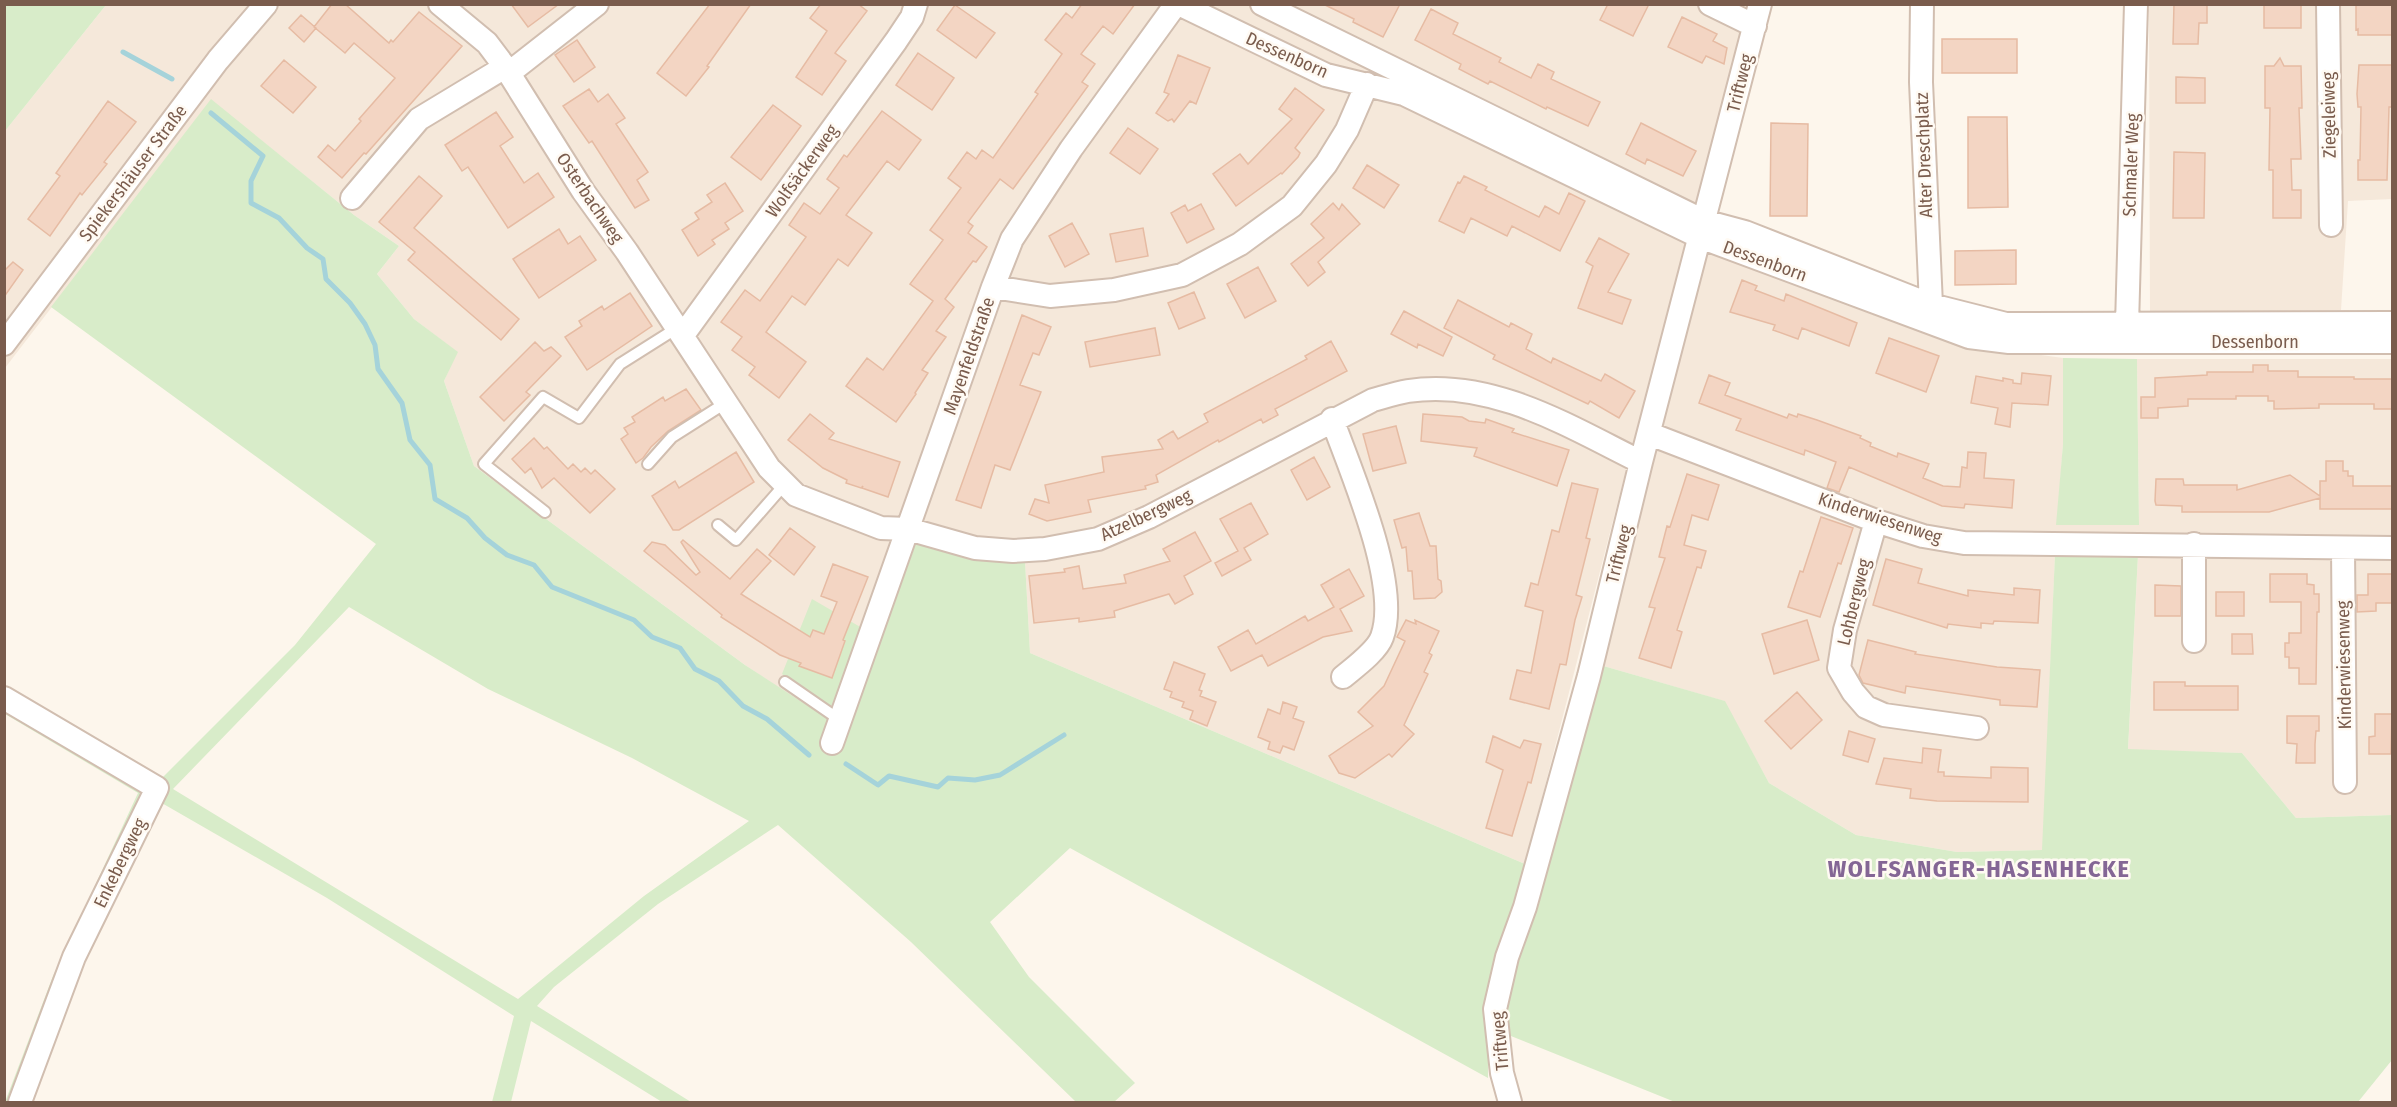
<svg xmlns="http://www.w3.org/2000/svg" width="2397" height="1107" viewBox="0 0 2397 1107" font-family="'Fira Sans Condensed',sans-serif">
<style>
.residential{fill:#f5e8da}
.green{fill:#d8ecc9;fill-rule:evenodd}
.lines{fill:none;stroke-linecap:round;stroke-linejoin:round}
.stream{stroke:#a5d3da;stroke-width:5}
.building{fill:#f3d5c3;stroke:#e6bba3;stroke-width:1.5}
.service-casing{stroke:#d1beb0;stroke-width:14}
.minor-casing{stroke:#d1beb0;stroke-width:26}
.service{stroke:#fff;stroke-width:10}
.minor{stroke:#fff;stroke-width:22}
.labels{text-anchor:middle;stroke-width:5;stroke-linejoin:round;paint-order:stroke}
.street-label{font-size:18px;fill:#7a5c4d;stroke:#fffaf3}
.district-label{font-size:24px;font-weight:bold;letter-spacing:1.5px;fill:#846695;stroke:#fffaf3}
</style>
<rect width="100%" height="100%" fill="#fdf6ec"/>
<path class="residential" d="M106 5H1749L1698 203 1627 466 1525 864 1030 653 1025 561 917 540 847 733 745 665 474 466 444 381 457 352 414 319 377 274 399 246 354 215 211 100 5 368V131Z
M2149 5H2392V199L2348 201 2341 310 2150 313Z
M1703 249 1967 345 2063 358V444L2057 525H2139L2137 359H2392V815L2296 818 2242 753 2128 750 2138 556 2055 554 2043 850 1957 852 1856 835 1769 783 1724 701 1600 665Z"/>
<path class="green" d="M5 4 106 5 5 131 4 5Z
M211 99 354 215 399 246 377 274 414 319 458 352 444 381 474 466 745 665 848 732 917 540 1025 561 1030 653 1525 864 1546 871 1600 665 1725 701 1769 783 1856 835 1957 852 2042 850 2055 554 2138 555 2128 749 2242 753 2296 818 2392 815V1060L2358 1102H1675L1511 1036 1488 1042V1078L1070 848 990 922 1029 977 1135 1083 1114 1102H1076L911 942 778 825 658 904 554 987 537 1006 691 1102H662L531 1021 511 1102H492L514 1016 327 898 160 802 82 963 31 1102H5L53 976 138 793 5 714V689L159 781 295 645 376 544 51 307ZM349 607 488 689 632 758 749 821 644 896 518 999 173 789Z
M2063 358 2137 359 2139 525H2056L2063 444Z
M812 599 862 628 831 707 782 674Z"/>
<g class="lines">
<path class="stream" d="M123 52 172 79
M211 113 263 156 251 181V203L279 218 307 248 323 259 326 279 350 303 365 324 375 345 378 369 402 403 410 440 430 465 435 499 467 518 485 538 507 555 534 565 552 587 634 620 652 637 680 648 695 669 719 681 743 706 767 719 809 755
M846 764 878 785 889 776 938 787 948 778 975 780 1000 775 1064 735"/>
</g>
<path class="building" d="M332 4H345L389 43 391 40 393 42 419 12 462 46 366 154 364 153 342 178 318 157 328 145 335 151 361 121 359 119 395 78 354 43 345 53 314 27Z
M511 4H559L528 27Z
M710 4H751L707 66 709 67 686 96 657 73Z
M821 4H858L867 11 835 53 846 61 822 95 796 77 827 31 810 18Z
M1082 4H1135L1113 34 1103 26 1081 54 1095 64 1082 82 1088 86 1013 189 1000 179 968 222 973 226 968 233 987 247 976 262 973 261 945 299 954 307 936 331 946 337 922 370 928 373 915 393 916 394 896 422 846 386 867 358 883 370 933 301 910 284 943 240 930 230 961 188 948 178 967 152 976 159 982 150 993 158 1038 94 1035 92 1062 54 1045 40 1066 13 1072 18Z
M1323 4H1400L1383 37 1353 22 1354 19Z
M1608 4H1649L1633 36 1600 20Z
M2174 4H2207V23H2199L2198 44H2173Z
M2264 4H2301V28H2264Z
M2356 4H2392V35H2358V29L2356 30Z
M955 5 995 33 976 58 937 30Z
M1431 9 1458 23 1453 34 1501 58 1499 62 1531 78 1538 64 1554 72 1551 79 1600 102 1588 126 1547 107 1546 109 1490 81 1488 84 1459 69 1461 64 1415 40Z
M301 15 316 28 304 42 289 28Z
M1682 17 1717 34 1713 41 1727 48 1724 64 1706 56 1702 63 1668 47Z
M1942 39H2017V73H1942Z
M577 40 595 67 574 82 555 55Z
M918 53 954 78 932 110 896 85Z
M1178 55 1210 68 1196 104 1190 101 1174 122 1172 119 1168 121 1156 113 1169 94 1164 92Z
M2280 58 2284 66H2301L2302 108H2299L2301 159H2291L2292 190H2301V218H2273V170H2269L2270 108H2265V66H2274Z
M284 60 316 87 293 113 261 86Z
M2359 65H2392V107H2389L2387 180H2358V160H2360L2361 107H2358L2357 94Z
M2176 77 2205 78V103H2176Z
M1295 88 1324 110 1295 148 1300 153 1298 157 1282 174 1281 173 1236 206 1213 174 1240 154 1248 164 1292 119 1279 109Z
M589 89 598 102 608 94 625 118 616 124 648 172 637 180 649 200 635 208 592 141 589 143 563 106Z
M108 101 136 122 104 162 107 164 82 195 80 193 50 236 28 219 60 176 56 173Z
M773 105 801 126 761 180 731 157Z
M882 111 921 140 899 170 887 161 846 215 872 233 848 266 838 259 805 305 792 296 766 332 806 362 779 398 749 375 755 367 732 350 742 337 721 322 745 290 760 301 806 237 789 225 804 203 820 214 839 188 827 179 844 155 847 157Z
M496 112 513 137 500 146 524 183 538 173 554 197 508 228 468 167 462 171 445 145Z
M1968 117H2007L2008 207 1968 208Z
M1641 123 1696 151 1683 176 1647 159 1645 164 1626 154Z
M1771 123 1808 124 1807 216H1770Z
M1128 128 1158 149 1140 174 1110 153Z
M2174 152 2205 153 2204 218H2173Z
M1367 165 1399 185 1384 208 1353 188Z
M419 176 442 196 414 228 519 319 501 340 408 260 415 252 379 222Z
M1464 176 1487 187 1485 190 1539 217 1545 206 1559 214 1569 193 1585 201 1560 251 1512 226 1507 236 1471 218 1464 233 1439 221 1458 182 1460 183Z
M725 183 743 211 725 223 729 229 712 240 715 244 698 256 682 230 699 219 695 213 712 202 707 195Z
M1333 203 1339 210 1342 204 1360 224 1318 262 1325 272 1308 286 1291 264 1324 238 1311 224Z
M1201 204 1214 229 1187 243 1171 213 1185 205 1188 211Z
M1072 223 1089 254 1065 267 1049 236Z
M1143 228 1148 256 1116 262 1110 234Z
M559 229 568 244 580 236 596 260 539 298 513 259Z
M1599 238 1629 254 1608 292 1631 300 1622 324 1578 308 1593 266 1586 262Z
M2016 250V284L1955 285V251Z
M13 262 23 270 4 297V271Z
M1258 267 1276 301 1245 318 1227 284Z
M1742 280 1757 286 1755 290 1784 301 1786 294 1857 323 1849 346 1802 328 1798 339 1773 330 1775 325 1730 312Z
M1194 292 1205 318 1179 329 1168 303Z
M630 293 652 326 587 370 565 337 582 326 579 321 602 306 604 310Z
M1458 300 1509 327 1511 323 1532 334 1526 349 1551 363 1553 358 1601 381 1605 374 1635 391 1619 418 1590 401 1588 404 1493 359 1495 355 1444 328Z
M1404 311 1452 337 1443 356 1418 344 1417 348 1391 334Z
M1022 315 1051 327 1039 355 1033 353 1020 385 1041 392 1010 470 995 465 981 508 956 500Z
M1155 328 1160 355 1090 367 1085 342Z
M1889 338 1939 356 1926 392 1876 373Z
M1331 341 1347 371 1275 409 1278 415 1263 423 1261 419 1219 442 1218 440 1156 475 1158 482 1145 486 1146 489 1088 500 1091 512 1047 521 1029 514 1035 499 1049 503 1045 485 1104 472 1102 457 1163 449 1158 440 1173 431 1178 439 1208 422 1204 414 1307 359 1305 356Z
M535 342 544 351 551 347 561 356 526 392 530 395 504 421 480 397Z
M2253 365H2268V371H2298V377H2354V379H2392V409H2374V404H2319V408L2274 409V401H2268V396H2236V399H2188V406L2158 408V418H2141V397H2155V378L2207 375V372H2253Z
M2022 373 2051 376 2048 405 2012 403 2010 427 1995 424 1998 408 1971 403 1976 376 2003 381V378L2013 380V383L2021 384Z
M1709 375 1730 383 1725 395 1787 418 1789 414 1797 417 1798 414 1817 420 1861 436 1860 438 1871 443 1870 446 1897 457 1898 453 1929 464 1923 478 1943 486 1960 487 1962 467 1967 468 1968 452 1986 453 1984 478 2014 480 2012 508 1965 504 1964 508 1942 506 1849 467 1839 492 1827 488 1836 462 1805 450 1804 455 1736 430 1741 419 1699 403Z
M686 389 701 410 668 431 651 447 643 458 636 463 621 439 628 434 624 428 635 422 632 417 663 397 665 401Z
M810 414 834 433 829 439 900 462 888 497 862 488 863 486 861 488 846 483 847 480 823 468 788 440Z
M1423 414 1462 417 1469 421 1485 423 1486 419 1514 429 1512 432 1569 450 1557 486 1474 456 1477 448 1421 441Z
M1396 426 1406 463 1373 471 1363 434Z
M534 438 544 449 547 447 568 469 573 464 581 472 585 468 591 474 595 470 615 489 590 513 554 478 542 488 531 468 525 473 512 459Z
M736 452 754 482 679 530H673L652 496 675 481 679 488Z
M1314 457 1330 487 1307 500 1291 470Z
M2326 461H2343V471H2348V476H2353V486H2392V509H2320V498L2269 512H2182V506L2156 505 2155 501 2156 479H2183L2184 485H2237V490L2290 475 2320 496V481H2326Z
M1687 474 1719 485 1708 520 1692 515 1684 545 1706 551 1701 568 1697 567 1677 630 1682 632 1671 668 1639 658 1655 608 1649 607 1665 558 1659 557 1667 526 1670 527Z
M1572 483 1598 489 1586 538 1590 539 1576 595 1582 597 1575 620 1566 665 1560 664 1549 709 1510 699 1517 670 1531 673 1543 611 1525 606 1531 583 1538 585 1552 530 1559 532Z
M1251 503 1268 534 1244 548 1251 560 1222 576 1215 563 1238 551 1220 519Z
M1419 513 1430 546H1436L1438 579 1441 581 1442 592 1435 598 1414 599 1412 571H1408L1406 547 1402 548 1394 520Z
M1821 517 1853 528 1841 564 1838 563 1820 617 1788 607 1800 571 1803 572Z
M790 528 815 547 794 575 769 555Z
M1195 532 1211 561 1184 576 1193 594 1175 604 1169 594 1114 611 1115 617 1079 622V618L1034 623 1029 576 1065 572 1064 569 1079 566 1083 589 1126 583 1124 575 1170 561 1163 549Z
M683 540 730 579 757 549 771 561 741 594 810 637 813 630 824 634 837 602 821 596 833 564 868 577 843 640 845 641 832 678 799 666 801 663 780 655 721 617 722 615 644 551 652 542 665 545 696 575 700 572 681 542Z
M1886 559 1922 569 1918 583 1968 596V590L2014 595V588L2040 590 2038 623 1994 621 1993 624 1981 623V628L1948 624 1947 628 1873 605Z
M1349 569 1364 596 1340 609 1352 631 1323 637 1268 666 1262 655 1231 671 1218 647 1248 630 1256 644 1305 616 1308 621 1334 607 1321 585Z
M2270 574H2307V584L2314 585V594H2319V612H2317L2316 684H2299V668H2289V657H2285V643H2289V633H2301V602H2270Z
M2368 574H2392V603H2376V611L2357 612V595H2368Z
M2155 585 2181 586V616H2155Z
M2216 592H2244V616H2216Z
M1406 620 1416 624 1415 620 1439 631 1429 653 1432 655 1424 672 1428 674 1404 725 1414 734 1392 757 1389 754 1355 778 1339 773 1329 756 1373 726 1358 712 1384 686 1405 641 1397 637Z
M1807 620 1819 660 1774 674 1762 634Z
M2232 634H2252L2253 654H2232Z
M1868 640 1916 652 1915 654 1997 667 2040 670 2037 707 2000 705V700L1906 686 1905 693 1863 683 1859 675Z
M1174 662 1205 674 1199 690 1202 691 1200 696 1216 702 1207 726 1190 719 1193 711 1182 707 1184 702 1170 697 1172 692 1164 689Z
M2154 682H2185V686H2238V710H2154Z
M1797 692 1822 720 1791 749 1765 721Z
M1283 702 1297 707 1293 718 1304 722 1294 750 1283 746 1280 753 1268 749 1270 742 1258 737 1268 709 1280 714Z
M2375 714H2392L2391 754H2369V737L2375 736Z
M2287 716H2319V731H2316L2315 744V763H2296L2297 744 2287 743Z
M1849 731 1875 739 1868 762 1843 755Z
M1493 736 1520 748 1524 740 1541 744 1531 783 1528 782 1512 836 1486 828 1503 770 1486 762Z
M1923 748 1941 750 1938 772H1944V776L1991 778V767L2028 768V802L1937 801 1910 798 1911 789 1876 784 1884 758 1922 763Z"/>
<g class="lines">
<g class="service-casing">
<path id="service" d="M648 464 672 437 727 402
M545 512 484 464 543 397 579 418 620 364 677 328
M718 525 736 540 785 484
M785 682 840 720"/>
</g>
<g class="minor-casing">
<path id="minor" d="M440 4 487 43 505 67 583 191 627 252 769 468 796 495 881 528 908 529 975 548 1013 551 1045 549 1098 539 1149 517 1373 400C1384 397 1396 393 1408 391 1492 378 1570 427 1641 462
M1179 4 1326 75 1404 94 1700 237 1969 337 2009 342H2392
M1262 4 1704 221 1745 232 1931 305 2006 324 2392 323
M1710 4 1755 26
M1922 4 1921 82 1931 305
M2328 4 2331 225
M509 73 597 4
M352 198 419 119 505 67
M993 287 1050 296 1114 290 1182 275 1240 244 1292 206 1326 164 1347 130 1367 84
M2127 325 2136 4
M683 335 896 41 912 17 916 4
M4 344 218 60 266 4
M1332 419C1351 472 1401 585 1382 637 1377 651 1355 667 1343 677
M1650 434 1876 521 1923 536 1964 543 2392 548
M1876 521 1845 630 1839 668 1853 692 1866 707 1884 715 1977 728
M2343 548 2345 782
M2194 641V544
M4 698 157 788 74 957 20 1102
M832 743 993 287 1012 239 1071 149 1176 4
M1510 1102 1502 1073 1495 1009 1507 957 1525 907 1589 676 1641 462 1760 4"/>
</g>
<use href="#service" class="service"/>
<use href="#minor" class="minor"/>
</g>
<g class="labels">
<g class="street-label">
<text transform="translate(1287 55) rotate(24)" y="6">Dessenborn</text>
<text transform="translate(1740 83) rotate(-76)" y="6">Triftweg</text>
<text transform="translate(2329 115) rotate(-91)" y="6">Ziegeleiweg</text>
<text transform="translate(1924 155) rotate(-92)" y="6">Alter Dreschplatz</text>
<text transform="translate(2131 165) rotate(-88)" y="6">Schmaler Weg</text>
<text transform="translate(802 171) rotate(-54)" y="6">Wolfsäckerweg</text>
<text transform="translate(133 173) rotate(-53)" y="6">Spiekershäuser Straße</text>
<text transform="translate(590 198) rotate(56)" y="6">Osterbachweg</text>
<text transform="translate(1765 261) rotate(20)" y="6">Dessenborn</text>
<text x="2255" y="348">Dessenborn</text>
<text transform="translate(969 356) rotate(-71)" y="6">Mayenfeldstraße</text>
<text transform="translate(1146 515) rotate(-25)" y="6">Atzelbergweg</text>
<text transform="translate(1880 518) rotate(18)" y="6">Kinderwiesenweg</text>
<text transform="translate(1619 554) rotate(-76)" y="6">Triftweg</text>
<text transform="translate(1854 602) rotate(-76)" y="6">Lohbergweg</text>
<text transform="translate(2344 665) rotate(-91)" y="6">Kinderwiesenweg</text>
<text transform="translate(120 863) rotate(-64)" y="6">Enkebergweg</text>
<text transform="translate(1500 1041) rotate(-95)" y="6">Triftweg</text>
</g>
<g class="district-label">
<text x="1979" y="877">WOLFSANGER-HASENHECKE</text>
</g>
</g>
<rect width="2397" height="1107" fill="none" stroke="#7a5c4d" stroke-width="12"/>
</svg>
